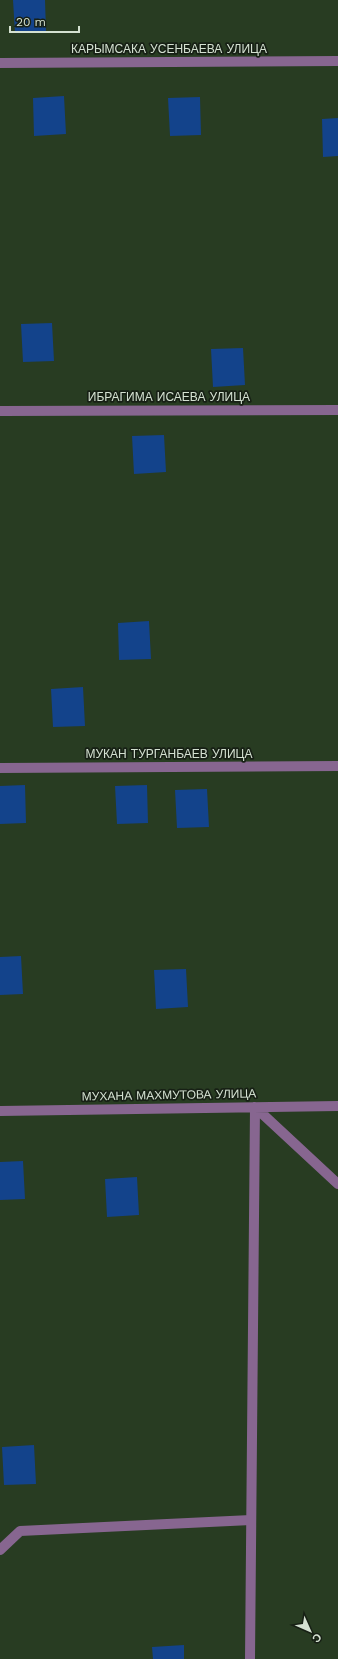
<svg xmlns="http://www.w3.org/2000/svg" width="338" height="1659" viewBox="0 0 338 1659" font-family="'Work Sans',sans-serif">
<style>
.building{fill:#13438b}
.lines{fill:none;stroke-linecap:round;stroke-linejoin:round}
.minor{stroke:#876690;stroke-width:10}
.labels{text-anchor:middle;stroke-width:3.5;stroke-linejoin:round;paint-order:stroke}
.street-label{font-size:12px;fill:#d4e1d1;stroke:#172015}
</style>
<rect width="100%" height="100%" fill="#283c22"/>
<path class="building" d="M13 0H45L46 31 15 33Z
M64 96 66 134 34 136 33 98Z
M200 97 201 135 170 136 168 98Z
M338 118V156L323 157 322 119Z
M52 323 54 361 23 362 21 324Z
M243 348 245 385 213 387 211 349Z
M164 435 166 472 134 474 132 436Z
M149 621 151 659 119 660 118 623Z
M83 687 85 726 53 727 51 689Z
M25 785 26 823 0 824V786Z
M147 785 148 823 117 824 115 786Z
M207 789 209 827 177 828 175 790Z
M21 956 23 994 0 995V957Z
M186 969 188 1007 156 1009 154 970Z
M23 1161 25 1199 0 1200V1162Z
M137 1177 139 1215 107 1217 105 1179Z
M34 1445 36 1484 4 1485 2 1447Z
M184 1645V1659H153L152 1647Z"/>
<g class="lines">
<path class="minor" d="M0 63 338 61
M0 411 338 410
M0 768 338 766
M255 1107 338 1184
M0 1111 338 1106
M0 1550 20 1531 251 1520
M250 1659 255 1107"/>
</g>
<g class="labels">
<g class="street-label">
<text x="169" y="53">КАРЫМСАКА УСЕНБАЕВА УЛИЦА</text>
<text x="169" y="401">ИБРАГИМА ИСАЕВА УЛИЦА</text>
<text x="169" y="758">МУКАН ТУРГАНБАЕВ УЛИЦА</text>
<text transform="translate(169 1095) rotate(-1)" y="4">МУХАНА МАХМУТОВА УЛИЦА</text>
</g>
</g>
<g transform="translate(310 1631) rotate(135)" stroke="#172015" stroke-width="3" paint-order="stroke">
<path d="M0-3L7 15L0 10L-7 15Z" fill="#d4e1d1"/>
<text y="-6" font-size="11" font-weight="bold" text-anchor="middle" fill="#d4e1d1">С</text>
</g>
<path d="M10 26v6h69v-6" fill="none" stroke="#d4e1d1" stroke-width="2"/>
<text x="16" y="26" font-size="12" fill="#d4e1d1" stroke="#172015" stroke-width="3" paint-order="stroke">20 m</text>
</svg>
